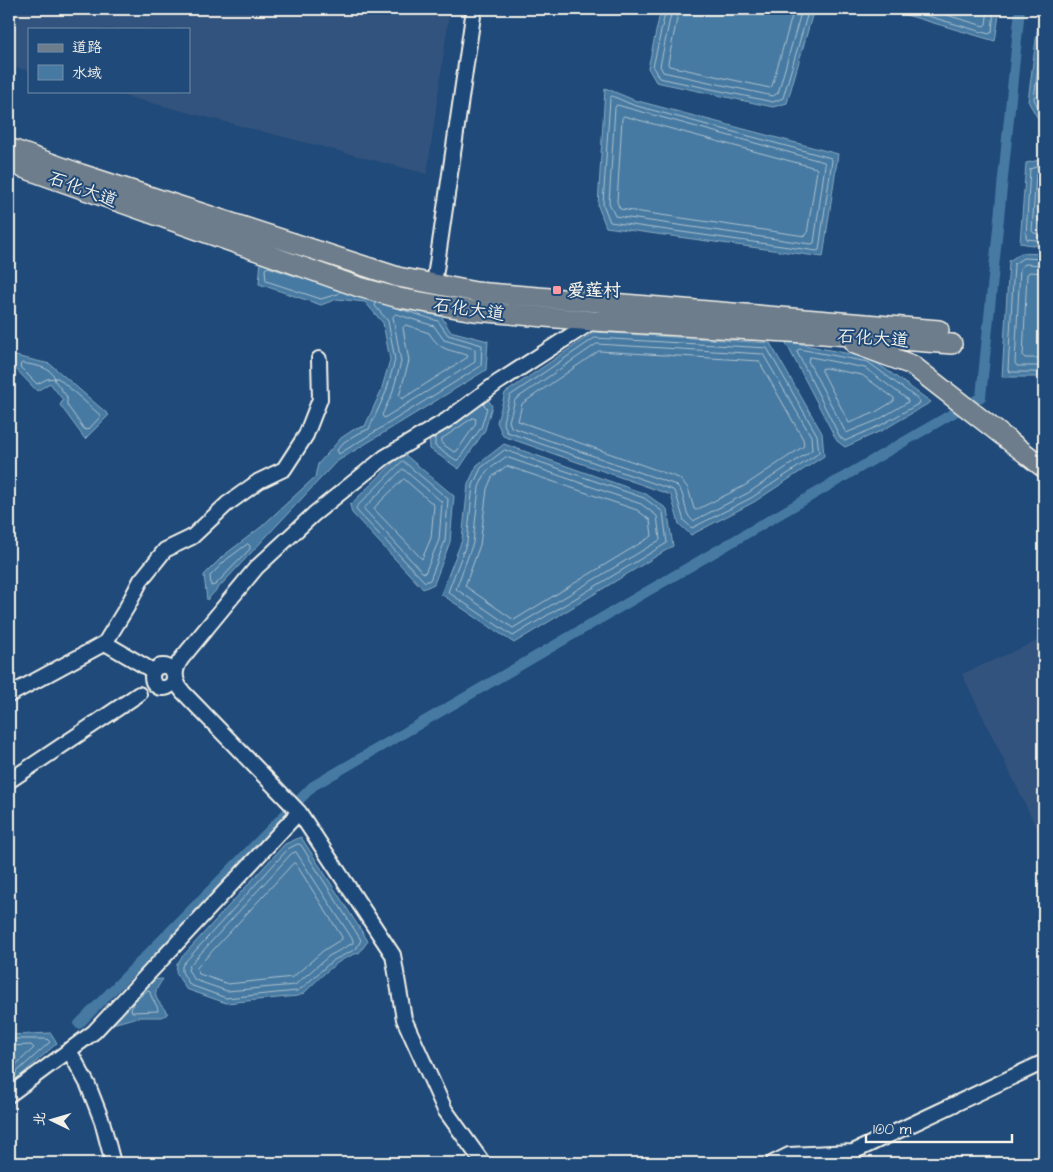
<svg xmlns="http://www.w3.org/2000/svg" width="1053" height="1172" viewBox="0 0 1053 1172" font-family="'Architects Daughter','LXGW WenKai TC',sans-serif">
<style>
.built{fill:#33537d}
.water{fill:#467aa3;stroke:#8caabf}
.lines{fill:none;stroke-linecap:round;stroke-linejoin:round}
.shore{stroke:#aec1cc;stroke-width:1}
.canal{stroke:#467aa3;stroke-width:10}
.minor-casing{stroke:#f4f1e8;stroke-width:18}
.major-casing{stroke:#f4f1e8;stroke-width:22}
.minor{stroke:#1f4a7a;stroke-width:14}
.major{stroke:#6d7d8c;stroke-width:19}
.poi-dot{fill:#ff9aa2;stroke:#1f4a7a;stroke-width:2}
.labels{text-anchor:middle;stroke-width:4;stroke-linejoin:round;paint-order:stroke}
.street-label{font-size:18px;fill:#f4f1e8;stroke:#1f4a7a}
.poi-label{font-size:18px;font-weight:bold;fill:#f4f1e8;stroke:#1f4a7a;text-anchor:start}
</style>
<rect width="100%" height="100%" fill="#1f4a7a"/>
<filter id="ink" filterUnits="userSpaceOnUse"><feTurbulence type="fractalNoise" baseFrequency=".02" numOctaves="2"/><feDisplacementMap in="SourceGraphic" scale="10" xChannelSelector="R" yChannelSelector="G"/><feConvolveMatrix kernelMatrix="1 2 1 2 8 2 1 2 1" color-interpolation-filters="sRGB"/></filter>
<g filter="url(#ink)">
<path class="built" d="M9 9H450L427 174 105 91H189V29H29V71L9 66Z
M1044 638V843L962 674Z"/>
<path class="water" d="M661 9H814L787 103 773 107 656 82 648 68Z
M886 9H1000L995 41Z
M1044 18V118L1037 117 1028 101 1038 24Z
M605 88 634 100 838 154 823 257 606 227 598 206Z
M1044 159V247L1020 243 1026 163Z
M1021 253 1044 254V377H1002L1009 261Z
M261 260 442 317 450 331 488 341 486 370 336 462 207 600 204 575 223 556 261 527 315 477 318 464 341 438 353 430 365 426 381 391 390 360 383 323 365 302 337 299 321 305 259 284Z
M594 332 770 343 822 433 824 456 754 502 691 535 679 524 671 495 503 436 497 422 505 393Z
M785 341 870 358 931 402 883 430 845 447 837 441Z
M11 355 50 364 109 415 85 439 60 405 63 400 50 383 37 391 9 362Z
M486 396 492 406 485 430 459 469 430 449 429 434Z
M504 444 646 494 667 509 673 546 514 643 441 594 462 540 468 484 477 465Z
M403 453 454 496 450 542 434 584 423 589 352 513 350 505Z
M301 837 368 941 359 953C337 958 320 978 304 993L298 996 226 1003 186 989 176 973 177 964 181 958 285 844Z
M163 979C150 997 156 997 168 1014L162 1017H138L112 1024 150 980Z
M51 1033 57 1043 9 1086V1035Z"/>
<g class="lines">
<path class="shore" d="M666 9 653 67 659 78 773 102 783 98 809 9
M672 9 660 66 663 72 773 96 778 93 802 9
M679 9 668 63 669 66 770 88 772 86 794 9
M904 9 989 34 992 32 994 9
M926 9 984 26 986 24 988 9
M1044 25 1043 28 1034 99 1040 112 1044 113
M612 96 633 105 831 158 832 160 819 250 817 251 610 222 603 204 610 99Z
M617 105 824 162 825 165 814 243 811 244 615 216 609 203 615 108Z
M624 116 816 168 817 170 807 234 805 236 620 209 617 202 622 119Z
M1044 164 1030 169 1026 236 1027 239 1044 241
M1044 170 1036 174 1032 231 1034 233 1044 235
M1044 178 1040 225 1044 228
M1044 259 1023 258 1014 264 1008 370 1010 372H1044
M1044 265 1025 264 1020 268 1015 363 1017 366H1044
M1044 273 1030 272 1027 274 1023 356 1025 358H1044
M298 277 268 267 265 269 266 281 321 299 338 294 340 292
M376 303 375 306 388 321 395 360 386 392 369 429 355 435 344 442 337 450 339 454 481 366 482 345 448 335 438 321 400 309
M396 314 434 326 444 340 475 349V362L384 418 382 415 392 394 401 362 393 317Z
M406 325 429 333C441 351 447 349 467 355L468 357 402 399 399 396 409 361 403 328Z
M595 338 767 348 817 435 819 453 751 498 692 528 684 521 676 494 673 490 507 432 503 421 510 396Z
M597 344 763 354 811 436 812 450 748 493 693 521C682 513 687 493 676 485L511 427 509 421 515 400Z
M799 349 868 362 919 400 920 403 881 425 845 441 840 437 797 352Z
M599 351 759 361 803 439 804 446 744 486 696 510 694 509 688 488 679 478 518 421 522 404Z
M811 357 865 368 907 399 908 402 878 420 846 433 808 361 809 358Z
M23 363C35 366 50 366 55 378L47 379 37 384 20 367 21 364Z
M825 368 862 375 894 398V401L874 413 849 423 822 371V369Z
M55 378H58L100 415V417L88 430 84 429 67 405V397L55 381Z
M473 418 476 419 475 425 457 451 454 452 441 443 442 439Z
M435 437V446L456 460H458L481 428 487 408 483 404
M505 450 644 498 663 512 667 543 513 636 448 592 467 542 473 485 481 468Z
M506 457 641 504 657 516 660 540 513 628 456 589 473 543 479 487 486 472Z
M403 461 448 499 445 541 430 580 425 582 357 511 356 508Z
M507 466 637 510 650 520 652 536 514 620 465 586 480 545 487 489 492 477Z
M403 469 442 502 439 540 425 573 422 572 364 509Z
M404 479 434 505 431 538 422 559 374 509 375 507Z
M248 544 250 546V549L215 585 211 586 210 576 226 560Z
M298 844 301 845 361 940 356 949 332 961 302 988 297 991 226 998 190 985 182 972V966L185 962 288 849Z
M296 852 353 940V943L329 956 295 985 227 991 195 980 188 970 190 965 291 854Z
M294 863 296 864 342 937V939L324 950 293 977 228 984 199 974 197 968Z
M148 990 150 992C151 999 158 1005 158 1011L132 1012 131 1009 134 1002Z
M9 1039H47L50 1042 9 1079
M9 1046 31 1045 34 1048 9 1071"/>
<path class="canal" d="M79 1024 313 786 981 397 1020 9"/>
<g class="minor-casing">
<path id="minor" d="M434 284 474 9
M152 677a11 11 0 1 1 22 0a11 11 0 1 1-22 0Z
M153 671 105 643 127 607 141 580 165 550 192 537 227 504 259 481 284 469 306 435 320 399 319 359
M9 695 105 643
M9 781 139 694
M69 1050 88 1085 102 1121 113 1163
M9 1095 94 1032 299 812
M483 1163 445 1110 404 1019 393 955 299 812 183 692C174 681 173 670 182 658L256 568 314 514 385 457 447 420 497 383 593 321
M773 1163 789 1155 853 1152 1044 1062"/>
</g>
<g class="major-casing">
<path id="major" d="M9 148 81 174 398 277 476 292 939 330
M9 163 359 287 399 298 474 311 593 321 823 334 952 344
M855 344 912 365 1044 468"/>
</g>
<use href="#minor" class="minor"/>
<use href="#major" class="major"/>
</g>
</g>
<rect class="poi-dot" x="552" y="285" width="10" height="10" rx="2.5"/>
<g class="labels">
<g class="street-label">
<text transform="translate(83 189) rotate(20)" y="6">石化大道</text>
<text transform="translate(469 309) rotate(8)" y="6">石化大道</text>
<text transform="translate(873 338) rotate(4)" y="6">石化大道</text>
</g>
<g class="poi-label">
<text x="567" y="296">爱莲村</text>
</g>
</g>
<rect width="1053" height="1172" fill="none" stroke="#1f4a7a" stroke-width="30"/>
<rect x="15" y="15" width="1023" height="1142" fill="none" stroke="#f4f1e8" stroke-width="2" filter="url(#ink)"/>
<rect x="28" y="28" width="162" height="65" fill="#1f4a7a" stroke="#748da6"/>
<rect x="38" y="44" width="25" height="8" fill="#6d7d8c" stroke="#748da6"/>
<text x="72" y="52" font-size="15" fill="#f4f1e8">道路</text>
<rect x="38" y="65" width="25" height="15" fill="#467aa3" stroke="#748da6"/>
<text x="72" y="78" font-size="15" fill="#f4f1e8">水域</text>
<g transform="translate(52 1120) rotate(275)" stroke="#1f4a7a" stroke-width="4" paint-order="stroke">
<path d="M0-4L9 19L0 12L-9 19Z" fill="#f4f1e8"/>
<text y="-8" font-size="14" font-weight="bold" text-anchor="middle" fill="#f4f1e8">北</text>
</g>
<path d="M866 1134v8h146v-8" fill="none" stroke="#f4f1e8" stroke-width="2.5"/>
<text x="873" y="1134" font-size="15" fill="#f4f1e8" stroke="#1f4a7a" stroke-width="4" paint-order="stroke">100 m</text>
</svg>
